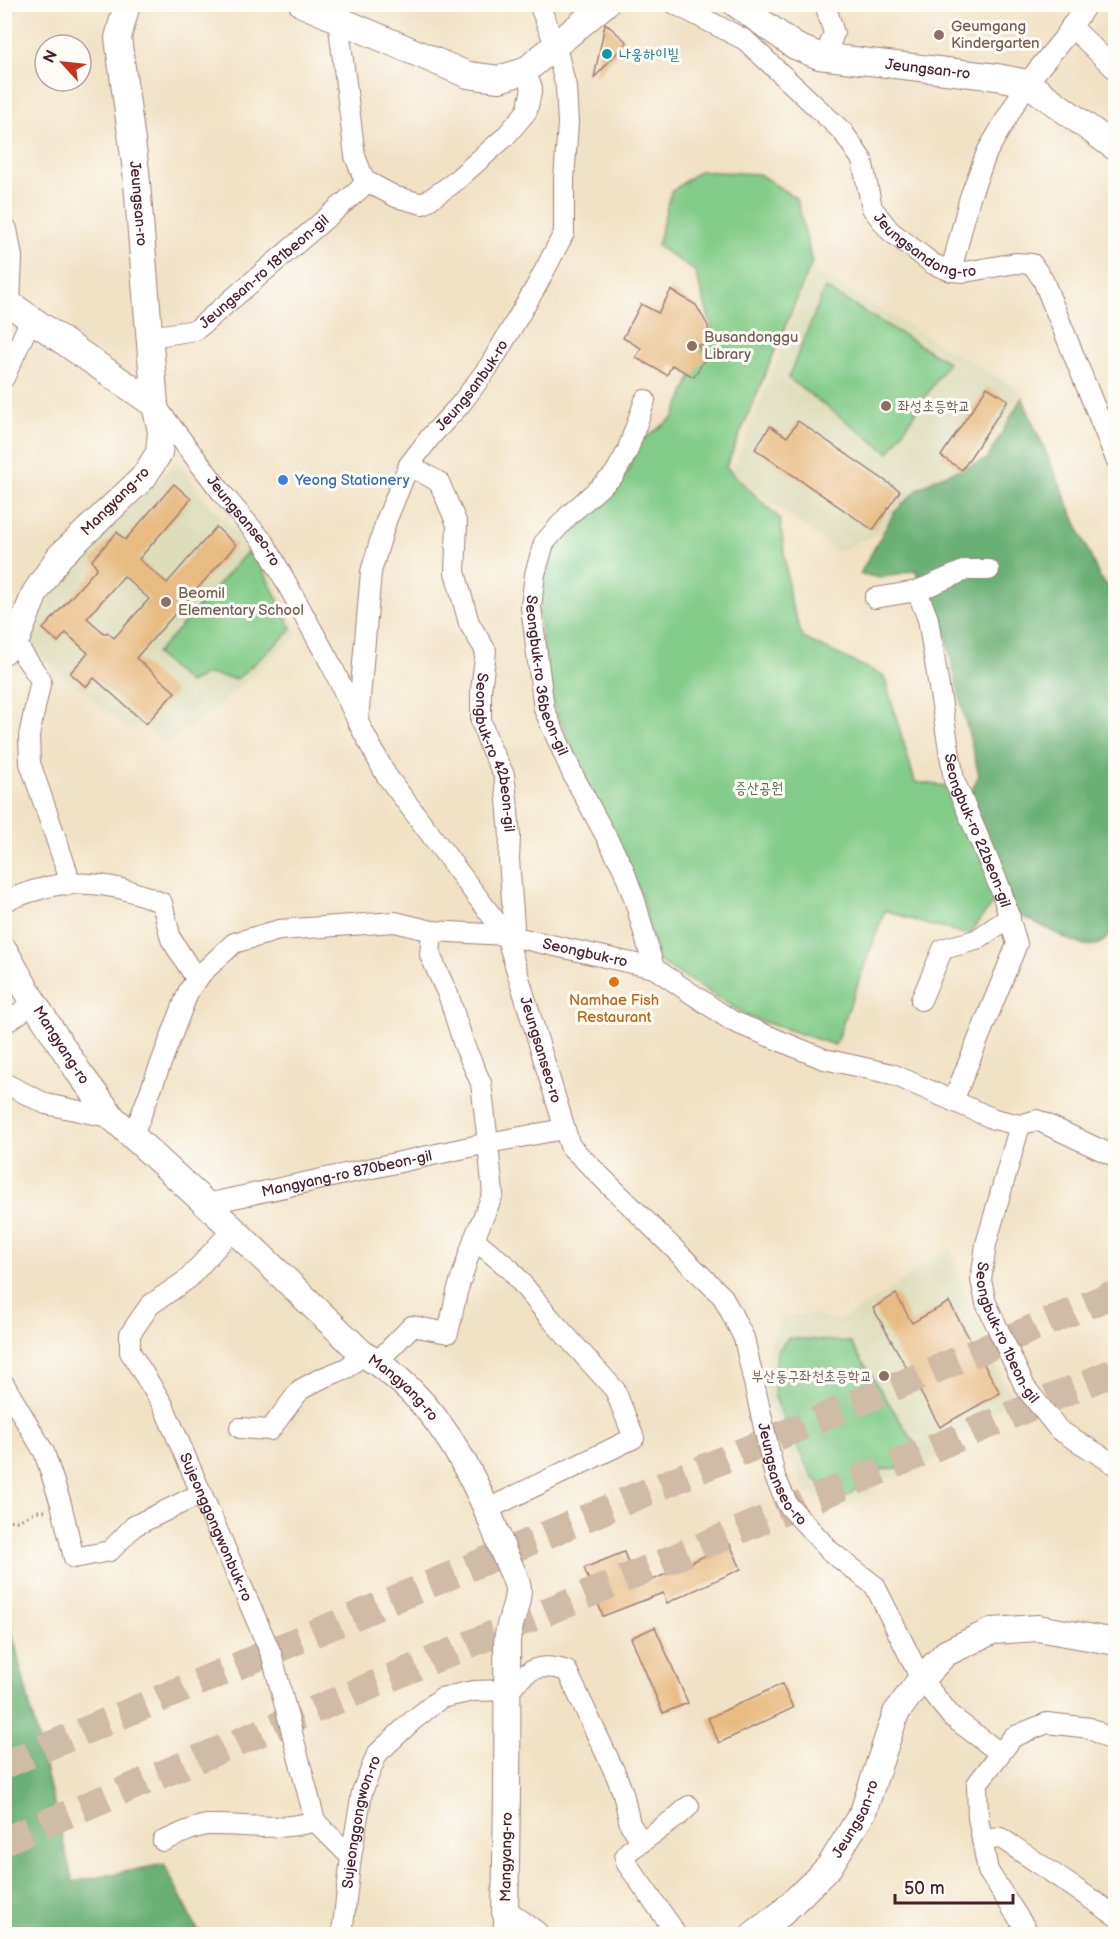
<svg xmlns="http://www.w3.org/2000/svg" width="1120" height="1939" viewBox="0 0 1120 1939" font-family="'Balsamiq Sans','Poor Story',sans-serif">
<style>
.built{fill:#deddbb}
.green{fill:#83cc89;stroke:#66765a;stroke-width:1.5}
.forest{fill:#6ab075;stroke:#5a6850;stroke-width:1.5}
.building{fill:#e8bb82;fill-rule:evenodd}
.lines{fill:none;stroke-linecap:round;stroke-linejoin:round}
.highway-tunnel{stroke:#d0bba6;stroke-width:28;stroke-dasharray:28 14;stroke-linecap:butt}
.minor-casing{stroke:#9e8078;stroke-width:22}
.major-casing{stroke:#9e8078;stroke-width:28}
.path{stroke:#9e8078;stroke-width:3;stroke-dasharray:1.5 4.5;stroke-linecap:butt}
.minor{stroke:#fff;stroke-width:20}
.major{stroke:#fff;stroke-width:26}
.education-dot{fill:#8d6e63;stroke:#fdfcf7;stroke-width:2}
.culture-dot{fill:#0f9aa8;stroke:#fdfcf7;stroke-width:2}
.shop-dot{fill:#3f7fe0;stroke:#fdfcf7;stroke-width:2}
.food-dot{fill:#e8710a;stroke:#fdfcf7;stroke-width:2}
.labels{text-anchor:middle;stroke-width:6;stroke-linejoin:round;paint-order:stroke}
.education-label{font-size:15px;fill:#785e54;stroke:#fdfcf7;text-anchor:start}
.culture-label{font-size:15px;fill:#0d838f;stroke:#fdfcf7;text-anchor:start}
.street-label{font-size:15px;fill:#4a1f2b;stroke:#fdfcf7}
.shop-label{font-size:15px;fill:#366cbe;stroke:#fdfcf7;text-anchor:start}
.park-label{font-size:15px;fill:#5e5c4c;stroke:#fdfcf7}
.food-label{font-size:15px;fill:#c56008;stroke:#fdfcf7}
</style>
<rect width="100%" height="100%" fill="#fdfcf7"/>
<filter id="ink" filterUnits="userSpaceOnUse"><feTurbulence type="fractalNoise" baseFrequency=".0167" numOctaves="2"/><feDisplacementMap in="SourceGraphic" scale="12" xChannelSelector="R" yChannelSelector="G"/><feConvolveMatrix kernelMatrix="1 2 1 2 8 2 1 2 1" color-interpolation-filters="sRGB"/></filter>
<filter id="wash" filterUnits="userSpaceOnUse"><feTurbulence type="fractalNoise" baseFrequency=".008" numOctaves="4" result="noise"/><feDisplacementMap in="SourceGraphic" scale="24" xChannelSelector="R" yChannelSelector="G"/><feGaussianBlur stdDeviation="1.35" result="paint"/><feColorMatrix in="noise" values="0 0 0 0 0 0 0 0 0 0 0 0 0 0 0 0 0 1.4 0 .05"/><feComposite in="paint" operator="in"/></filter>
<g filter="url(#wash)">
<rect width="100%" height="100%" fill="#f1e2c5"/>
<path class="built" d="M812 270 1021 391 1005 421 960 481 897 527 837 551 732 473Z
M177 462 202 497 264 561 299 634 211 712 168 743 140 725 130 731 28 645 62 571Z
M951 1249 966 1298 1012 1398 963 1435 921 1470 885 1481 845 1509 806 1492 766 1398 767 1353 782 1317 810 1314 840 1321 888 1291 939 1255Z"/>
<path class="green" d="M699 171 759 174 797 199 812 263 726 467 780 519 790 600 803 638 884 676 915 782 953 787 997 897 969 935 925 924 885 910 835 1045 749 1017 657 960 642 896 584 774 548 693 539 616 549 555 628 472 637 444 674 417 712 328 695 271 657 246 671 192Z
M825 288 948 362 889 453 788 378Z
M247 552 261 566 292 630 237 679 207 674 189 683 156 654Z
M788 1338 850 1342 920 1452 906 1467 884 1469 846 1497 830 1493 812 1476 787 1427 774 1395 777 1352Z"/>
<path class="forest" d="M1022 397 1099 576 1115 595V924C1101 960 1075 943 1050 930 1039 924 1027 919 1016 914L970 794 979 775 953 670 942 618 928 591 915 570 881 578 860 574 894 513 918 489 937 478 987 459Z
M5 1604 73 1882 164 1864 200 1934H5Z"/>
<g id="blocks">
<path class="building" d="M605 23 627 42 594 78 605 24Z
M671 290 696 305 708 326 710 344 697 345 706 357 694 377 672 365 667 375 636 358 641 348 623 338 641 304 658 313Z
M987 387 1008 400 962 470 941 456Z
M798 421 900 491 873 530 755 449 770 426 787 437Z
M174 484 191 499 139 559 167 583 216 527 236 545 136 658 175 692 146 724 94 678 86 687 70 673 88 653 66 633 58 642 43 629 97 568 92 560 117 532 125 540ZM124 576 149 599 114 638 107 632 105 634 87 618Z
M896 1294 912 1323 949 1302 1000 1393 940 1427 873 1308Z
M730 1544 741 1569 667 1603 663 1593 603 1616 584 1568 624 1552 638 1587Z
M655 1627 688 1703 663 1713 631 1638Z
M782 1684 793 1708 719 1743 708 1718Z"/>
</g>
</g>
<g filter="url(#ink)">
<use href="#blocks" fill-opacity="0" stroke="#9e8078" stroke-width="1.5"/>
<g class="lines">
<path class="highway-tunnel" d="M4 1765 1116 1293
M4 1841 1116 1371"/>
<g class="minor-casing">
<g id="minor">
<path d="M342 4 338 20 355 156 362 174 366 181 396 197 423 204 452 184 505 137 527 111 532 88 525 71"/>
<path id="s1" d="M675 4 745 40 843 132 862 160 872 208 890 231 933 264 951 271 965 272 1016 263 1032 264 1043 280 1116 459"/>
<path d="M825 4 834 33 825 57"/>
<path d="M1071 26 1116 70"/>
<path d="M4 225 7 229 12 257 10 304"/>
<path d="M951 271 970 197 987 152 1027 83 1063 39 1087 4"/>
<path id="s2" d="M150 337 196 330 359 190 366 181"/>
<path d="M4 378 31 319"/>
<path id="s3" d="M645 400 627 452 614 475 569 515 544 543 535 574 531 607 544 709 573 775 623 868 635 901 654 968"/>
<path id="s4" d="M158 409 226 498 265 544 333 668 358 722 386 775 506 935 570 1146 723 1297 744 1338 775 1477 788 1505 830 1551 875 1586 921 1679 951 1716 1000 1753"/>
<path id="s5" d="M409 465 439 482 457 524 455 572 469 623 486 651 481 690V721L490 747 504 775 507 799 510 837 509 859 514 926 506 935"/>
<path d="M917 591 966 570H989"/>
<path id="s6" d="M875 598 917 591 928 619 954 780 1001 890 1017 944 953 1101"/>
<path d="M15 643 41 680 29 736 30 763 67 871 68 885"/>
<path id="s7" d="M358 720 371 572 386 521 409 465 431 436 460 405 490 365 537 285 564 233V180L568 123 566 87 556 47 539 4"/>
<path d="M4 901C16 897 28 892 40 889 80 877 125 886 162 903L171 939 197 980"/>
<path d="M921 1000 943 949 976 940 1010 917"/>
<path d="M4 1024 34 1003"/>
<path d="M4 1083 46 1104 113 1118"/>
<path id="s8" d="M1020 1125 986 1244 981 1280 986 1303 1025 1387 1059 1430 1116 1465"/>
<path id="s9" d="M133 1136 189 990 202 973 234 943 279 930 395 922 432 931 506 935 654 968 732 1021 824 1059 892 1074 994 1119 1020 1125 1037 1120 1116 1157"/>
<path id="s10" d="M206 1204 488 1143 481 1083 464 1045 449 997 430 955 432 931"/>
<path id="s11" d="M233 1229 188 1279 150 1305 130 1334V1352L163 1405 272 1656 315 1821 351 1857"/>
<path d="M377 1362 412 1326 448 1333 457 1292 474 1239"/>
<path d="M4 1384 44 1452 61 1504 74 1558 110 1551 134 1526 202 1493"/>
<path d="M240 1428 270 1430 300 1390 320 1379 347 1368 363 1354"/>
<path d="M488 1509 634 1438 615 1390 551 1319 510 1269 474 1239 493 1194 488 1143 564 1129"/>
<path d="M982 1840 1001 1838 1116 1916"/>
<path d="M163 1841C177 1836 194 1826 208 1825 244 1824 280 1832 315 1821"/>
<path id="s12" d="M342 1934 351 1857 362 1792 377 1754 411 1722 441 1698 473 1691 509 1690C528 1669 538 1662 567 1671L616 1775 623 1793 630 1824 642 1842"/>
<path d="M503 1934 505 1912"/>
<path d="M675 1934 671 1926 627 1864 625 1857 629 1851 678 1816 689 1806"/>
<path d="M1029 1934 988 1871 978 1818 977 1784 1013 1737 1047 1723 1090 1728 1116 1743"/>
</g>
</g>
<g class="major-casing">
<g id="major">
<path id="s13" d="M127 4 118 38 136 171 155 405"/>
<path d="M302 4 468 75 499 79 525 71 605 4"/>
<path id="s14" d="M736 4 795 46 819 56 997 77 1027 83 1116 148"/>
<path d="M4 300 155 405 161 431 159 453 143 478 59 557 35 593 15 643 4 651"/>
<path id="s15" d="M4 950 34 1003 80 1074 113 1118 233 1229 363 1354C435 1395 476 1476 503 1551 507 1561 517 1579 518 1589 519 1604 507 1626 507 1643 508 1732 507 1822 505 1912L535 1934"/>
<path id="s16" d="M754 1934 781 1914 829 1867 863 1812 896 1713 921 1679 946 1653 992 1631 1038 1628 1116 1642"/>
</g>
</g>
<path class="path" d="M4 1520 18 1521 37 1511H47"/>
<use href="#minor" class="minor"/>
<use href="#major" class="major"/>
</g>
</g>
<g class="education-dot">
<circle cx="939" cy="35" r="6"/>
<circle cx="692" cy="346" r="6"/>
<circle cx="886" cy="406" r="6"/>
<circle cx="166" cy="602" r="6"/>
<circle cx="884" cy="1376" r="6"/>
</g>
<circle class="culture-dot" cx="607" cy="54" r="6"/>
<circle class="shop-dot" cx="283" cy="480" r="6"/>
<circle class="food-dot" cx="614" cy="982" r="6"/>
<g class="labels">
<g class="education-label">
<text x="951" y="31">Geumgang<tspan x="951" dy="17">Kindergarten</tspan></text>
<text x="704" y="342">Busandonggu<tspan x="704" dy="17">Library</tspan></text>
<text x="898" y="411">좌성초등학교</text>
<text x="178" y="598">Beomil<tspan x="178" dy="17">Elementary School</tspan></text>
<text x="872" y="1381" text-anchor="end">부산동구좌천초등학교</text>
</g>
<g class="culture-label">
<text x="619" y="59">나웅하이빌</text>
</g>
<g class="street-label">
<text dy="5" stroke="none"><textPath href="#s14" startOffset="208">Jeungsan-ro</textPath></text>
<text dy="5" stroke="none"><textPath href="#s13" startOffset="202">Jeungsan-ro</textPath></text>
<text dy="5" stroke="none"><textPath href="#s1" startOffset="364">Jeungsandong-ro</textPath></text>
<text dy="5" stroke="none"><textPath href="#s2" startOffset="136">Jeungsan-ro 181beon-gil</textPath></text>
<text dy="5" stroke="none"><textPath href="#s7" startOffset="364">Jeungsanbuk-ro</textPath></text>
<text transform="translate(115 501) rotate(-45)" y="5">Mangyang-ro</text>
<text dy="5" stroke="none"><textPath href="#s4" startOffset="141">Jeungsanseo-ro</textPath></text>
<text dy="5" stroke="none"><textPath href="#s3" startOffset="315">Seongbuk-ro 36beon-gil</textPath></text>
<text dy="5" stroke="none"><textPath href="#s5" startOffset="318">Seongbuk-ro 42beon-gil</textPath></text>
<text dy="5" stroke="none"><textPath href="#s6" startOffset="291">Seongbuk-ro 22beon-gil</textPath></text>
<text dy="5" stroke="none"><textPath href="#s9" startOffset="578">Seongbuk-ro</textPath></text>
<text dy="5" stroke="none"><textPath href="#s15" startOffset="111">Mangyang-ro</textPath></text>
<text dy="5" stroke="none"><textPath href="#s4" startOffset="753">Jeungsanseo-ro</textPath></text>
<text dy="5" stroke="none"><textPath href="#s10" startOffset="144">Mangyang-ro 870beon-gil</textPath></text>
<text dy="5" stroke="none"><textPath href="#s8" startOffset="218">Seongbuk-ro 1beon-gil</textPath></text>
<text dy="5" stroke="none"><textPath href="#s15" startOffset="597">Mangyang-ro</textPath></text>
<text dy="5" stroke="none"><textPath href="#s4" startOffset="1257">Jeungsanseo-ro</textPath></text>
<text dy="5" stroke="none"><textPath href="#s11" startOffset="362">Sujeonggongwonbuk-ro</textPath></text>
<text dy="5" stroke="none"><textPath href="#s16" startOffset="156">Jeungsan-ro</textPath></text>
<text dy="5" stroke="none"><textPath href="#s12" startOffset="114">Sujeonggongwon-ro</textPath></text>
<text transform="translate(506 1857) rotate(-89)" y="5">Mangyang-ro</text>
</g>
<g class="shop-label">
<text x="295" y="485">Yeong Stationery</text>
</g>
<g class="park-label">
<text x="759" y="793">증산공원</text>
</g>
<g class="food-label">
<text x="614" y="1005">Namhae Fish<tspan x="614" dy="17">Restaurant</tspan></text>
</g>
</g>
<rect width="1120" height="1939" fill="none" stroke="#fdfcf7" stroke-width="24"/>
<g transform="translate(63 63) rotate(297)"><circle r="28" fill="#fdfcf7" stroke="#b5a4a5" stroke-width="1.5"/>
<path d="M0-4.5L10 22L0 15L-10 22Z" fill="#c8321e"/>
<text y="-9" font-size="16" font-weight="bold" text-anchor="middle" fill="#4a1f2b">N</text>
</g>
<path d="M895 1894v9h118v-9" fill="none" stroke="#4a1f2b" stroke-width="3"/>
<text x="904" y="1894" font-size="18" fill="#4a1f2b" stroke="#fdfcf7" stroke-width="4.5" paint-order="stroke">50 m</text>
</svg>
